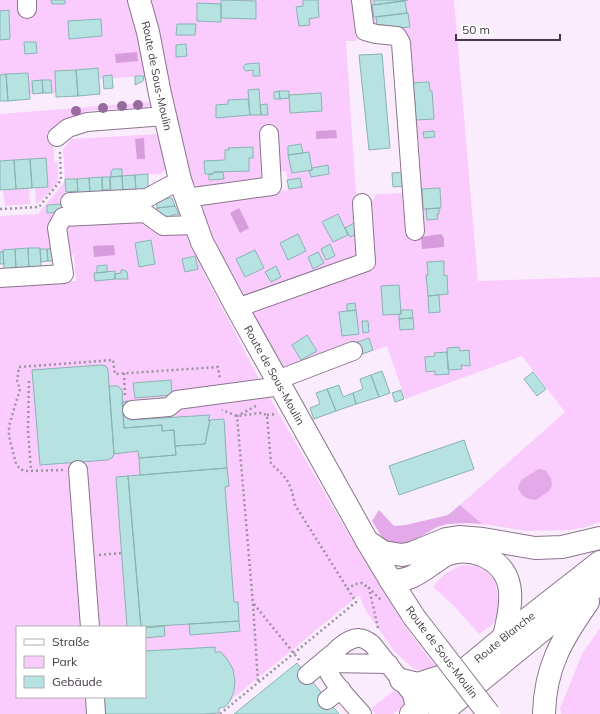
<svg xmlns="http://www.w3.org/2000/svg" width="600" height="714" viewBox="0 0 600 714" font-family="Mulish,sans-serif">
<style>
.green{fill:#f9ccfd;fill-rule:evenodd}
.forest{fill:#e3a9e9}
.water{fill:#d69cdc}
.building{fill:#b6e2e2;stroke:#88b3b3}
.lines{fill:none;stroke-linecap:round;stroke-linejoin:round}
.minor-casing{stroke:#8b748d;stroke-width:20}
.major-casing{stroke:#8b748d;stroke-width:24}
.path{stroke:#9d919f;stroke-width:2.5;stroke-dasharray:2 3;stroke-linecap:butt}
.minor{stroke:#fff;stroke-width:18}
.major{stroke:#fff;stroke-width:22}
.major-bridge-casing{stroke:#8b748d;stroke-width:24;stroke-linecap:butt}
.major-bridge{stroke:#fff;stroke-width:22}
.tree{fill:#996a9e}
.labels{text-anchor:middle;stroke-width:3;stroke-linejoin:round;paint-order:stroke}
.street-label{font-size:11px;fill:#423843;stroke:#fff}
</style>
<rect width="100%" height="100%" fill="#fbecfd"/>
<path class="green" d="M0 0H127L141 46 147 76 99 79 98 68 55 71 56 93 29 94 27 73 0 75Z
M151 0H353L357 41H346L355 180 362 249 355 261 251 298 239 293 220 255 199 202 288 190 286 171 277 172 263 180 203 192 192 182 178 134 159 35Z
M367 0H454L478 281 600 277V522L586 527 571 530 528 531 482 524 460 505 565 412 522 356 405 399 387 346 304 375 295 369 292 363 283 368 248 309 366 271H373L367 211 376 194 407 193V41L371 28Z
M151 102 152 106 85 111V115L53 130 54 160 58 164V182L39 203 36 204 35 188 46 159 0 161V114Z
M158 134 167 168 160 174 77 179 78 191 66 192 64 196 65 204 47 205V213H52L54 248 40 249V248L3 250V252H0V216L38 214 65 181 63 149 72 139Z
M29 188 30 204 5 206 3 190Z
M147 219 189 233 204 273 260 381 346 530 404 625 436 667 424 671 414 669 395 652 366 611 359 595 214 714H0V285L76 281 74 255H65L63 229 68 223ZM17 627H145V697H17Z
M463 565 477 566 486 571 495 580 500 609 492 625 479 634 454 606 433 587C442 575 450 570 463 565Z
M600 628V714H561L560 708 583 652Z
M397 688 405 698 406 704 393 714H375L371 709Z"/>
<path class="forest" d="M539 469 545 470 551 478 552 486 549 491 536 500C526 499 522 497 518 488L521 480Z
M460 505 482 524 468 523 447 524 437 527 409 543 396 546 384 540 372 521 379 510 394 526 406 525 448 515Z"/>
<path class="water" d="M137 52 138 61 116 63 115 54Z
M336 130 337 138 316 139V131Z
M144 138 145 159H137L135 139Z
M239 208 249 228 240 233 230 213Z
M441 234 444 238V247L422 249 421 237Z
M114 245 115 255 94 257 93 246Z"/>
<path class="building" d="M51 0H65V4H52Z
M221 0 256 1V19L221 18Z
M303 0H318L319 17 309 19 310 25 299 26 296 7 303 6Z
M374 0H408L374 5Z
M405 1 407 13 374 17 372 5Z
M197 3 221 4V22L197 21Z
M9 10 10 39 0 40V11Z
M408 13 410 27 385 29 384 25H377L376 17Z
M101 19 102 36 69 39 68 21Z
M177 24H196L195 35H176Z
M24 42H36L37 53 25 54Z
M186 44 187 56 176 57V45Z
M382 54 390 148 369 150 359 55Z
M259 63 260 76H253V70L246 71 244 69 243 67 246 64Z
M98 68 100 94 78 96 76 70Z
M76 70 78 96 56 97 55 71Z
M28 73 30 99 8 101 6 74Z
M6 74 8 101H0V75Z
M112 75 113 88 104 89 103 76Z
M135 76H144L143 81 135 85Z
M42 80H51L52 93H43Z
M42 80 43 93 33 94 32 81Z
M429 82 430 91H432L434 119 416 120 414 92 410 93V83Z
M259 89 261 115H250L248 90Z
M279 91 280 99H274V92Z
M279 91H289V98L280 99Z
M321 93 322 111 290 113 289 95Z
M248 99 250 115 216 118V105L228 104V100Z
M267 104 268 115H261L260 105Z
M434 131 435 137 424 138 423 132Z
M301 144 303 153 288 155V146Z
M253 147V158H249V171L214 172 213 174H205L204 161 225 160V150H229L228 148Z
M309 152 312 170 292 173 288 155Z
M46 158 48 187 32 188 30 159Z
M30 159 32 188 16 189 14 160Z
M14 160 16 189 0 190V161Z
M328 165 329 174 311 177 309 171 312 170V168Z
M113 169H122V176L111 177V172Z
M214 172H223L224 179 209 180V174H213Z
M404 172 405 186 393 187 392 173Z
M148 174V190L136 191 135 175Z
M135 175 136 191 123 192 122 176Z
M122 176 123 192H111L110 177Z
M102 177 103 193H90L89 178Z
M102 177H110V189L102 190Z
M89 178 90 193 78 194 77 179Z
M300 178 302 187 289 189 287 180Z
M65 179H77L78 191 66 192Z
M440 188 441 208 423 209 422 189Z
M172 198 175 206 157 208 156 199Z
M65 204V212L47 213V205Z
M175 206 179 214 172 215V221L157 216V208Z
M439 208V214H437L438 219 427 220 426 209Z
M338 214 348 235 333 242 322 222Z
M354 223 359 233 350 237 345 228Z
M298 234 306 251 288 260 280 243Z
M151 240 155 264 139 267 135 243Z
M330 244 335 256 326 260 321 249Z
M28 248H40L41 268 29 269Z
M28 248 29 269H16L15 249Z
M54 248 55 261H48L47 249Z
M15 249 16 269 4 270 3 250Z
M40 249H47L48 261 41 262Z
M255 250 264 268 245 277 236 259Z
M0 252H3L4 264H0Z
M318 252 324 263 313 269 308 257Z
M195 256 198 269 185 272 182 259Z
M444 261V276L447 275 448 294 428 296 426 275H428L427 262Z
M107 265V272L97 273V266Z
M276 266 281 277 271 282 265 272Z
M121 270H124L127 272 128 279H115V274L121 273Z
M115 271V279L95 281 94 273Z
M399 285 401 314 383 315 381 286Z
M439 295 440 312 429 313 428 296Z
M355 303 356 310 347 311V304Z
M356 310 359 334 342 336 339 312Z
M401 310H412L413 318 399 319V314H401Z
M413 318 414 329 400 330 399 319Z
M362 321H368L369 332 363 333Z
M307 335 317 351 301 360 292 345Z
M369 338 373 350 360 355 355 343Z
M459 347 460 351 469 350 470 366 461 365 462 369 448 370 447 348Z
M447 352 449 374 435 375V371L426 372 425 357 435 356 434 353Z
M102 365 106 366 108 370 114 454 112 458 107 460 40 465 32 370Z
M382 371 390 393 379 397 371 375Z
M533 372 546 389 537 396 524 379Z
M371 375 379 397 356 404 353 393 363 389 360 379Z
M171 380 172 395 135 398 133 383Z
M339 385 343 397 353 393 356 404 336 411 327 389Z
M109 386H118L122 390 124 428 162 425V431L174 430 176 455 139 458 138 451 114 454Z
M327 389 336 411 314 419 310 408 320 404 316 393Z
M401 390 404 399 395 402 392 393Z
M128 401 130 420 210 415 208 421 210 420 205 444 175 446 174 430 162 431V425L124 428 122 402Z
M224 419 227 468 140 475 139 458 176 455 175 446 205 444 210 420Z
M464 440 474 469 399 495 389 466Z
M227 468 229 486 225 487 234 602H238L239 621 141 627 128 476Z
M128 476 141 627H127L116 477Z
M239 621 240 631 190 635 189 624Z
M164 626 165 636 145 638V628Z
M215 647V652H221L227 659 233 669 235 681 234 691 230 701 225 707 219 708V713L203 714H102L101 697H145V651Z
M297 663 339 714H234Z"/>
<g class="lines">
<g class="minor-casing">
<path id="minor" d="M27 0V9
M361 0 365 31 376 34 397 36 401 43 415 231
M57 137 68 128 87 122 165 116
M186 198 272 186 269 134
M70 202 147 198 180 180
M0 278 64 274 57 228 63 217 145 213 163 226 196 225
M237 308 366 262 362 203
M277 380 353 351
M132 410 169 407 177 400 281 386
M78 470 90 627
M328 663 389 664
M307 675 332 654
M95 697 96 714
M327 700 341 689
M362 714C354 705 328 678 327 667 326 656 348 637 359 638 364 638 368 641 372 644L412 694 414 703 415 714"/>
</g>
<g class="major-casing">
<g id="major">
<path id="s1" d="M139 0 148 32 160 94 180 180 202 242 237 308 367 541 391 581 414 617"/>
<path d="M367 541 383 552 402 555 412 553 446 539 459 537 483 539 535 548 562 547 600 538"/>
<path d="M391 581C412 580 419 573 435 562 440 559 444 555 449 554 460 550 471 551 482 555 520 571 511 605 504 637"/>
<path d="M401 680 418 684 455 672"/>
<path id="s2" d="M411 714 504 637 600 562"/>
<path d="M440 714 600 583"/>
<path d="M544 714C545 667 562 639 588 602"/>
</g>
</g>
<path class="path" d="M0 209 39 207 61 180 60 152
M124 373 125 397
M29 381 28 430 31 471
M256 406 237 416 253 604 258 683
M267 415 276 414
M63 470 25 471 20 469 16 464 9 436V426L20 389 17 381 19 367 113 360 115 374 218 367 220 380
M99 555 121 553
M347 589 355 584 362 583 369 588
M254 604 300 661
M378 628 369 588 382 601
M220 714 356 602 295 505C291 484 288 478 271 464L267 415 261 413 237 416 222 410"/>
<use href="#minor" class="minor"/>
<use href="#major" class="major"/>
<g class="major-bridge-casing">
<path id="major-bridge" d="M414 617 489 714"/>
</g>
<use href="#major-bridge" class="major-bridge"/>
</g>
<g class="tree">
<circle cx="138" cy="105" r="5"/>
<circle cx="122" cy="106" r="5"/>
<circle cx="103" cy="108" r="5"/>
<circle cx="76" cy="111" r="5"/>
</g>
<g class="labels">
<g class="street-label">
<text dy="4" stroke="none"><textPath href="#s1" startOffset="78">Route de Sous-Moulin</textPath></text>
<text dy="4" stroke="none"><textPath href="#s1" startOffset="402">Route de Sous-Moulin</textPath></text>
<text dy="4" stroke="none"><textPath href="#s2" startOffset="121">Route Blanche</textPath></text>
<text transform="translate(442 652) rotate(53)" y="4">Route de Sous-Moulin</text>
</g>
</g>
<rect x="16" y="626" width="130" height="72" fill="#ffffff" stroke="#b3afb4"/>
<rect x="24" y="639" width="20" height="6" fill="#ffffff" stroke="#b3afb4"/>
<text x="52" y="646" font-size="12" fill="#423843">Straße</text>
<rect x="24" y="656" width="20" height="12" fill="#f9ccfd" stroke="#b3afb4"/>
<text x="52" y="666" font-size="12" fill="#423843">Park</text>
<rect x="24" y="676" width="20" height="12" fill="#b6e2e2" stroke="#b3afb4"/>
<text x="52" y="686" font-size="12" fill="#423843">Gebäude</text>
<path d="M456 34v6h104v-6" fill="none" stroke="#423843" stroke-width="2"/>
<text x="462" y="34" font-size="12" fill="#423843" stroke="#ffffff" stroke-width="3" paint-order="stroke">50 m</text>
</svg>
